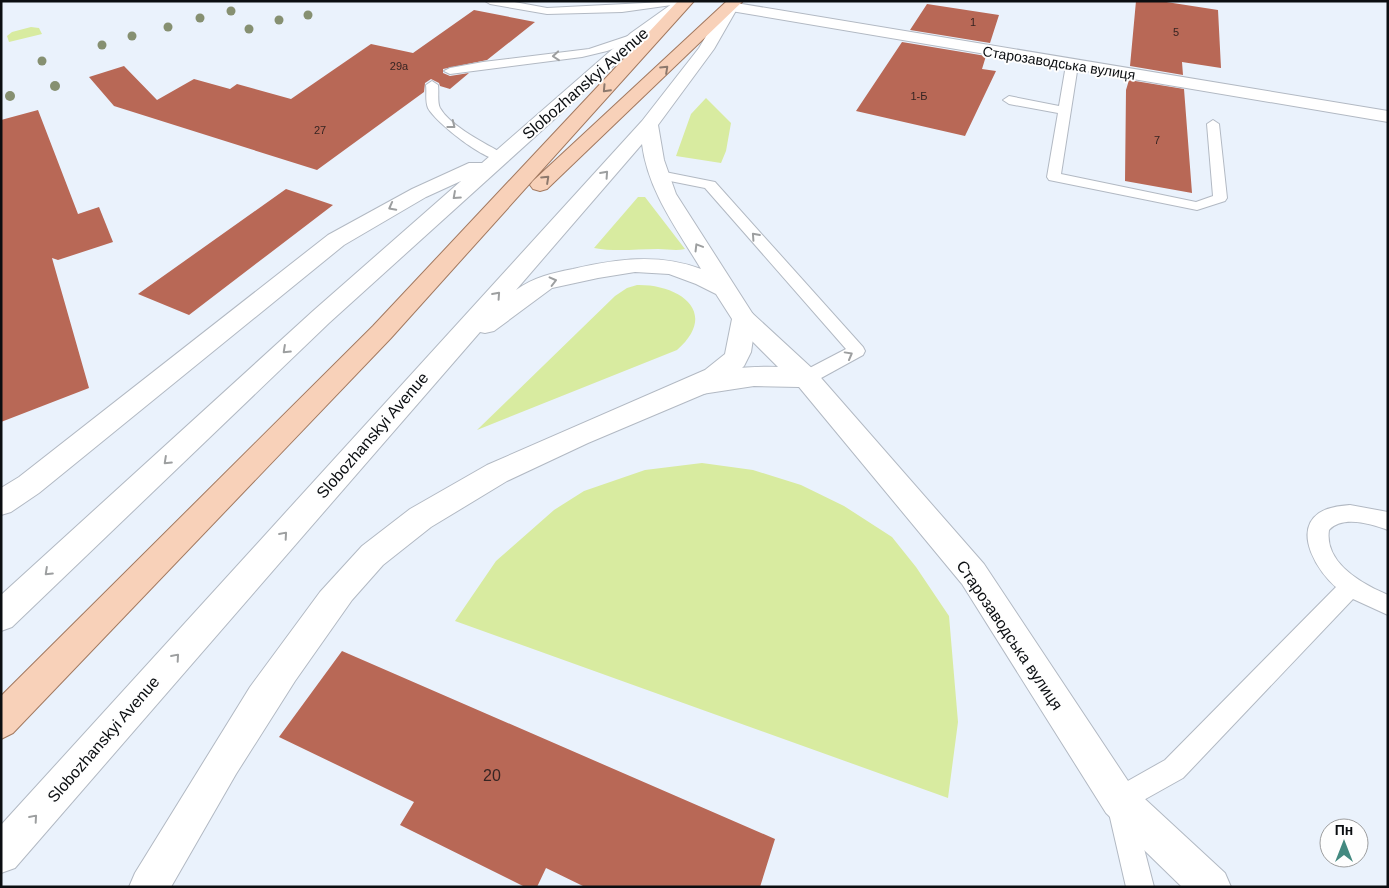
<svg xmlns="http://www.w3.org/2000/svg" width="1389" height="888" viewBox="0 0 1389 888" font-family="Arial,sans-serif">
<style>
.green{fill:#d8eba0}
.building{fill:#b86856}
.lines{fill:none;stroke-linecap:round;stroke-linejoin:round}
.service-casing{stroke:#b2b9c3;stroke-width:2}
.minor-casing{stroke:#b2b9c3;stroke-width:2}
.secondary-casing{stroke:#b2b9c3;stroke-width:2}
.primary-casing{stroke:#a27960;stroke-width:2}
.service{fill:#fff;fill-rule:evenodd}
.minor{fill:#fff;fill-rule:evenodd}
.secondary{fill:#fff;fill-rule:evenodd}
.primary{fill:#f8d1b9;fill-rule:evenodd}
.tree{fill:#869071}
.oneway{stroke:#9d9fa0}
.oneway2{stroke:#8d796d}
.labels{text-anchor:middle;stroke-width:4;stroke-linejoin:round;paint-order:stroke}
.far-number-label{font-size:11px;fill:#362422}
.far-street-label{font-size:14px;fill:#0b0e11;stroke:#fefefe}
.street-label{font-size:16px;fill:#0b0e11;stroke:#fefefe}
.near-number-label{font-size:16px;fill:#362422}
</style>
<rect width="100%" height="100%" fill="#eaf2fc"/>
<path class="green" d="M31 27 39 28 42 34 9 42 7 36 12 32Z
M706 98 731 123 726 151 721 163 676 156 691 114Z
M638 197H645L685 249C676 251 667 249 658 249 637 249 615 252 594 248Z
M637 285C679 284 720 312 677 350L477 430 615 296 627 288Z
M702 463 753 470 801 485 844 506 892 537 916 567 949 616 958 722 948 798 455 621 496 561 554 510 584 491 645 470Z"/>
<path class="building" d="M1136 1H1160L1218 10 1221 68 1182 62 1183 75 1130 66Z
M927 4 999 15 990 43 910 30Z
M474 10 535 22 487 60 443 69V73L450 76 469 73 450 89 440 86 439 83 431 79 425 83 424 92 317 170 114 106 89 77 124 66 157 100 194 79 230 89 237 84 291 99 371 44 413 53Z
M902 42 986 56 982 69 996 71 965 136 856 111Z
M1129 80 1184 89 1192 193 1125 181 1126 90Z
M38 110 78 214 99 207 113 242 58 260 52 258 89 388 1 422V120Z
M286 189 333 205 189 315 138 294Z
M342 651 775 839 760 887H585L546 868 537 887H525L400 825 414 802 279 737Z"/>
<g class="lines">
<g class="service-casing">
<path id="service" d="M485 1H509L547 8 684 1 679 4 622 12 547 14 490 4Z
M637 33 641 34V38L607 51 582 57 450 74 444 71 450 68 483 62 589 49Z
M1072 62 1078 65 1061 174 1196 202 1213 196 1207 124 1213 120 1219 124 1227 198 1225 201 1197 210 1049 180 1047 177 1058 113 1009 104 1003 100 1009 96 1059 106 1066 65Z
M432 81 438 85C439 92 437 102 440 108 450 126 486 144 504 154L506 157 504 160C488 164 436 123 428 108 425 101 427 92 426 85Z
M660 171 715 182 863 347 865 351 863 355 812 383 806 384 800 383 797 378 800 373 846 349 705 188 655 178 653 175 655 172Z
M1350 505 1388 512V530C1371 524 1343 515 1329 530 1324 563 1362 584 1388 595V615L1353 599 1183 778 1133 806 1154 887H1126L1106 800 1110 791 1165 760 1336 587C1319 573 1292 532 1319 513 1328 507 1340 506 1350 505Z"/>
</g>
<g class="minor-casing">
<path id="minor" d="M730 2 1388 111V122L725 10 722 7Z
M744 311 752 313 815 371 984 564 1132 787 1225 873 1231 887H1182L1106 813 962 584 799 387 754 386 702 394 693 391 689 384 693 377C721 369 749 366 778 367L736 325 732 319 736 313Z"/>
</g>
<g class="secondary-casing">
<path id="secondary" d="M676 1H693L643 39 329 323 12 627 1 631V595L313 311 461 181 426 197 344 245 39 493 11 512 1 515V488L19 477 328 235 412 189 469 163H482L631 33Z
M730 2 738 7 714 49 658 125 664 160 676 194 756 319 751 352 744 366 733 377 711 391 588 443 507 481 431 527 383 565 352 600 295 681 236 774 171 887H129L135 873 250 687 320 592 362 546 410 509 487 465 705 370 725 354 732 319 716 294 696 284 669 274 635 272 598 278 552 288 494 331 485 333 480 332 15 868 1 873V825L642 121 699 48 725 4ZM642 144C648 191 677 229 701 269 658 253 617 259 573 269 552 273 534 277 516 290Z"/>
</g>
<g class="primary-casing">
<path id="primary" d="M678 1H694L391 338 13 733 1 739V696L373 326Z
M727 1H743L547 189 540 191 533 189 530 185 533 181Z"/>
</g>
<use href="#service" class="service"/>
<use href="#minor" class="minor"/>
<use href="#secondary" class="secondary"/>
<use href="#primary" class="primary"/>
</g>
<g class="tree">
<circle cx="231" cy="11" r="4.5"/>
<circle cx="308" cy="15" r="4.5"/>
<circle cx="200" cy="18" r="4.5"/>
<circle cx="279" cy="20" r="4.5"/>
<circle cx="168" cy="27" r="4.5"/>
<circle cx="249" cy="29" r="4.5"/>
<circle cx="132" cy="36" r="4.5"/>
<circle cx="102" cy="45" r="4.5"/>
<circle cx="42" cy="61" r="4.5"/>
<circle cx="55" cy="86" r="5"/>
<circle cx="10" cy="96" r="5"/>
</g>
<defs><path id="oneway-chevron" d="M-2-3.5L2.5 0L-2 3.5" fill="none" stroke-width="1.6" stroke-linecap="round" stroke-linejoin="round" transform="scale(1.25)"/></defs>
<g class="oneway">
<use href="#oneway-chevron" transform="translate(556 56) rotate(175)"/>
<use href="#oneway-chevron" transform="translate(452 125) rotate(38)"/>
<use href="#oneway-chevron" transform="translate(605 174) rotate(-48)"/>
<use href="#oneway-chevron" transform="translate(456 196) rotate(138)"/>
<use href="#oneway-chevron" transform="translate(392 207) rotate(152)"/>
<use href="#oneway-chevron" transform="translate(755 236) rotate(-132)"/>
<use href="#oneway-chevron" transform="translate(698 247) rotate(-121)"/>
<use href="#oneway-chevron" transform="translate(553 281) rotate(-14)"/>
<use href="#oneway-chevron" transform="translate(497 295) rotate(-48)"/>
<use href="#oneway-chevron" transform="translate(286 350) rotate(137)"/>
<use href="#oneway-chevron" transform="translate(849 355) rotate(-29)"/>
<use href="#oneway-chevron" transform="translate(167 461) rotate(137)"/>
<use href="#oneway-chevron" transform="translate(284 535) rotate(-49)"/>
<use href="#oneway-chevron" transform="translate(48 572) rotate(137)"/>
<use href="#oneway-chevron" transform="translate(176 657) rotate(-49)"/>
<use href="#oneway-chevron" transform="translate(34 818) rotate(-49)"/>
</g>
<g class="oneway2">
<use href="#oneway-chevron" transform="translate(665 69) rotate(-43)"/>
<use href="#oneway-chevron" transform="translate(606 89) rotate(133)"/>
<use href="#oneway-chevron" transform="translate(546 179) rotate(-43)"/>
</g>
<g class="labels">
<g class="far-number-label">
<text x="973" y="26">1</text>
<text x="1176" y="36">5</text>
<text x="399" y="70">29а</text>
<text x="919" y="100">1-Б</text>
<text x="320" y="134">27</text>
<text x="1157" y="144">7</text>
</g>
<g class="far-street-label">
<text transform="translate(1059 63) rotate(9)" y="5">Старозаводська вулиця</text>
</g>
<g class="street-label">
<text transform="translate(585 83) rotate(-41)" y="6">Slobozhanskyi Avenue</text>
<text transform="translate(372 435) rotate(-49)" y="6">Slobozhanskyi Avenue</text>
<text transform="translate(1010 635) rotate(56)" y="6">Старозаводська вулиця</text>
<text transform="translate(103 739) rotate(-49)" y="6">Slobozhanskyi Avenue</text>
</g>
<g class="near-number-label">
<text x="492" y="781">20</text>
</g>
</g>
<rect width="1389" height="888" fill="none" stroke="#0b0e11" stroke-width="5"/>
<g transform="translate(1344 843)"><circle r="24" fill="#fefefe" stroke="#9d9e9f"/>
<path d="M0-4L9 19L0 12L-9 19Z" fill="#438980"/>
<text y="-8" font-size="14" font-weight="bold" text-anchor="middle" fill="#0b0e11">Пн</text>
</g>
</svg>
